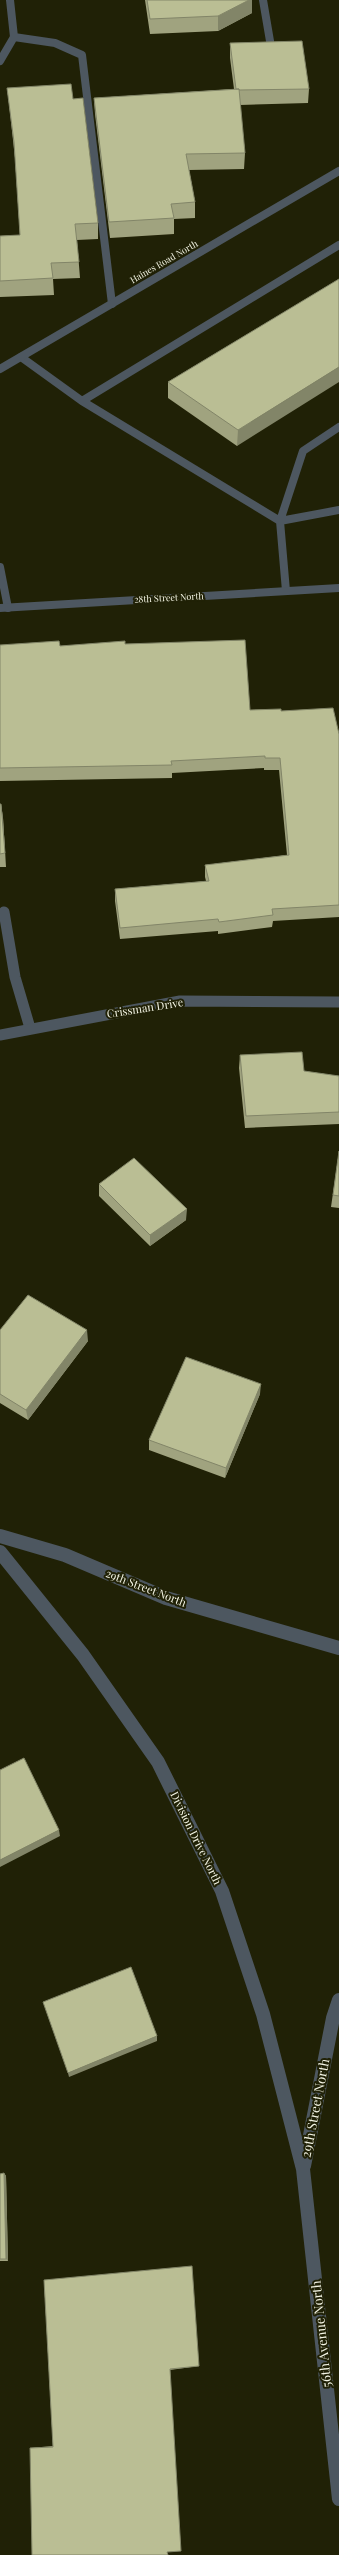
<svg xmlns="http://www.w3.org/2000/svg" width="339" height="2555" viewBox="0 0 339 2555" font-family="'Playfair Display',serif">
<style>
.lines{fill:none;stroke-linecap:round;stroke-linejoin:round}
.service-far1{stroke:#4d5760;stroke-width:8}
.service{stroke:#4d5760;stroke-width:11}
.minor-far1{stroke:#4d5760;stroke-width:11}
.minor{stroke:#4d5760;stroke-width:14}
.tertiary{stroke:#4d5760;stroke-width:8}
.wall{fill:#a0a37f}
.shaded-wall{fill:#828568}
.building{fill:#babe94;stroke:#828568}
.labels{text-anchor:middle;stroke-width:4;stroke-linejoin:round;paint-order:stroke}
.far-street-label{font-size:9px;fill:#f3f4e4;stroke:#202106}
.street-label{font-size:11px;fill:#f3f4e4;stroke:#202106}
.near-street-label{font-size:13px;fill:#f3f4e4;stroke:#202106}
</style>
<rect width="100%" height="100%" fill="#202106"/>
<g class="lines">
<path class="service-far1" d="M263 0 270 41
M14 37 55 43 82 55 112 304
M0 61 14 37 10 0
M21 357 82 401
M339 427 303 451 280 521 339 510
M0 567 8 608
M286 591 280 521 82 401 339 245"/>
<path class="service" d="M4 912 15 977 30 1028"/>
<path class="minor-far1" d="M0 1035 180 1001 339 1002"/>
<path class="minor" d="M0 1536 65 1555 166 1598 339 1648
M0 1552 83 1655 158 1762 222 1891 263 2014 303 2169 339 2499
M304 2166 333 2018 339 2000"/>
<path class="tertiary" d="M0 369 339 171
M0 608 339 588"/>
</g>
<path class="wall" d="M145 0H252V13L218 31 150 34Z
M230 43 309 89 308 103 240 105 245 153 244 169 189 170 195 202V218L174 219V234L110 238 95 114 94 98 234 89 230 58Z
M7 88 73 99 98 223V239L77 240 80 278 53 279 54 295 0 297V236L20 235 15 158 9 104Z
M339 279 237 446 168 398V382Z
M125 644 250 710 281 711 339 734V917L273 921 272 927 218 934V931L120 939 115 901V889L206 881 205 877V865L287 855 279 770H264V768L172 773V778L0 781V645L60 646Z
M0 804H1L3 818 6 867H0Z
M240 1055 304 1071 339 1076V1124L245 1128 239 1068Z
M339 1151V1208L331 1207Z
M99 1184 186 1220 150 1246 99 1196Z
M0 1330 88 1341 28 1420 0 1403Z
M260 1394 225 1478 149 1450V1440Z
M4 2173 6 2176 8 2261H0V2174Z
M44 2280 199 2366 170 2370 168 2552 30 2448 53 2446Z"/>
<path class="shaded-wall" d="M249 0H252V13L218 31V16Z
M339 367V382L237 446 238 430Z
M1 804 3 818 6 867 5 853Z
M187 1209 186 1220 150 1246V1235Z
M87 1330 88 1341 28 1420 26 1410Z
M261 1384 260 1394 225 1478 226 1468Z
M59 1830 60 1836 0 1867V1860Z
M157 2036V2041L69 2077 68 2073Z
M4 2173 6 2176 8 2261 6 2259Z"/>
<path class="building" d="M147 0H249L218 16 150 19Z
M302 41 309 89 239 90V89H236L230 43Z
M71 84 73 99 83 98 98 223 75 224 79 262 51 263 53 278 0 281V236L20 235 14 142 7 88Z
M239 89 245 153 186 154 195 202 171 204 174 218 109 222 94 98Z
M339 279V367L238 430 168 382Z
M245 640 250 710 281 709V711L333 708 339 734V905L272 909 273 915 219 922 218 919 120 928 115 889 209 881 205 865 289 855 280 758H265V756L171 761 172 765 0 768V645L59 641 60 646 125 641V644Z
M0 804H1L5 853 0 854Z
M302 1052 304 1071 339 1076V1112L246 1116 240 1055Z
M339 1151V1196L333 1195Z
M134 1158 187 1209 150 1235 99 1184Z
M28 1295 87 1330 26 1410 0 1394V1330Z
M186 1357 261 1384 226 1468 149 1440Z
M24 1758 59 1830 0 1860V1770Z
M131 1967 157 2036 68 2073 43 2002Z
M4 2173 6 2259H0V2174Z
M192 2266 199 2366 170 2369 181 2551 167 2552 168 2555H32L30 2448 53 2447 44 2280Z"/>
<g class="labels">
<g class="far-street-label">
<text transform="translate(164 262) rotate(-30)" y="3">Haines Road North</text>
<text transform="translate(169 598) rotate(-3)" y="3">28th Street North</text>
</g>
<g class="street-label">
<text transform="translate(145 1008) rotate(-9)" y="4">Crissman Drive</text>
<text transform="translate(146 1588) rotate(21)" y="4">29th Street North</text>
<text transform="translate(196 1838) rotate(64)" y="4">Division Drive North</text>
</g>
<g class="near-street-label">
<text transform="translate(315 2108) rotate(-79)" y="5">29th Street North</text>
<text transform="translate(321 2334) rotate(-96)" y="5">56th Avenue North</text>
</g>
</g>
</svg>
